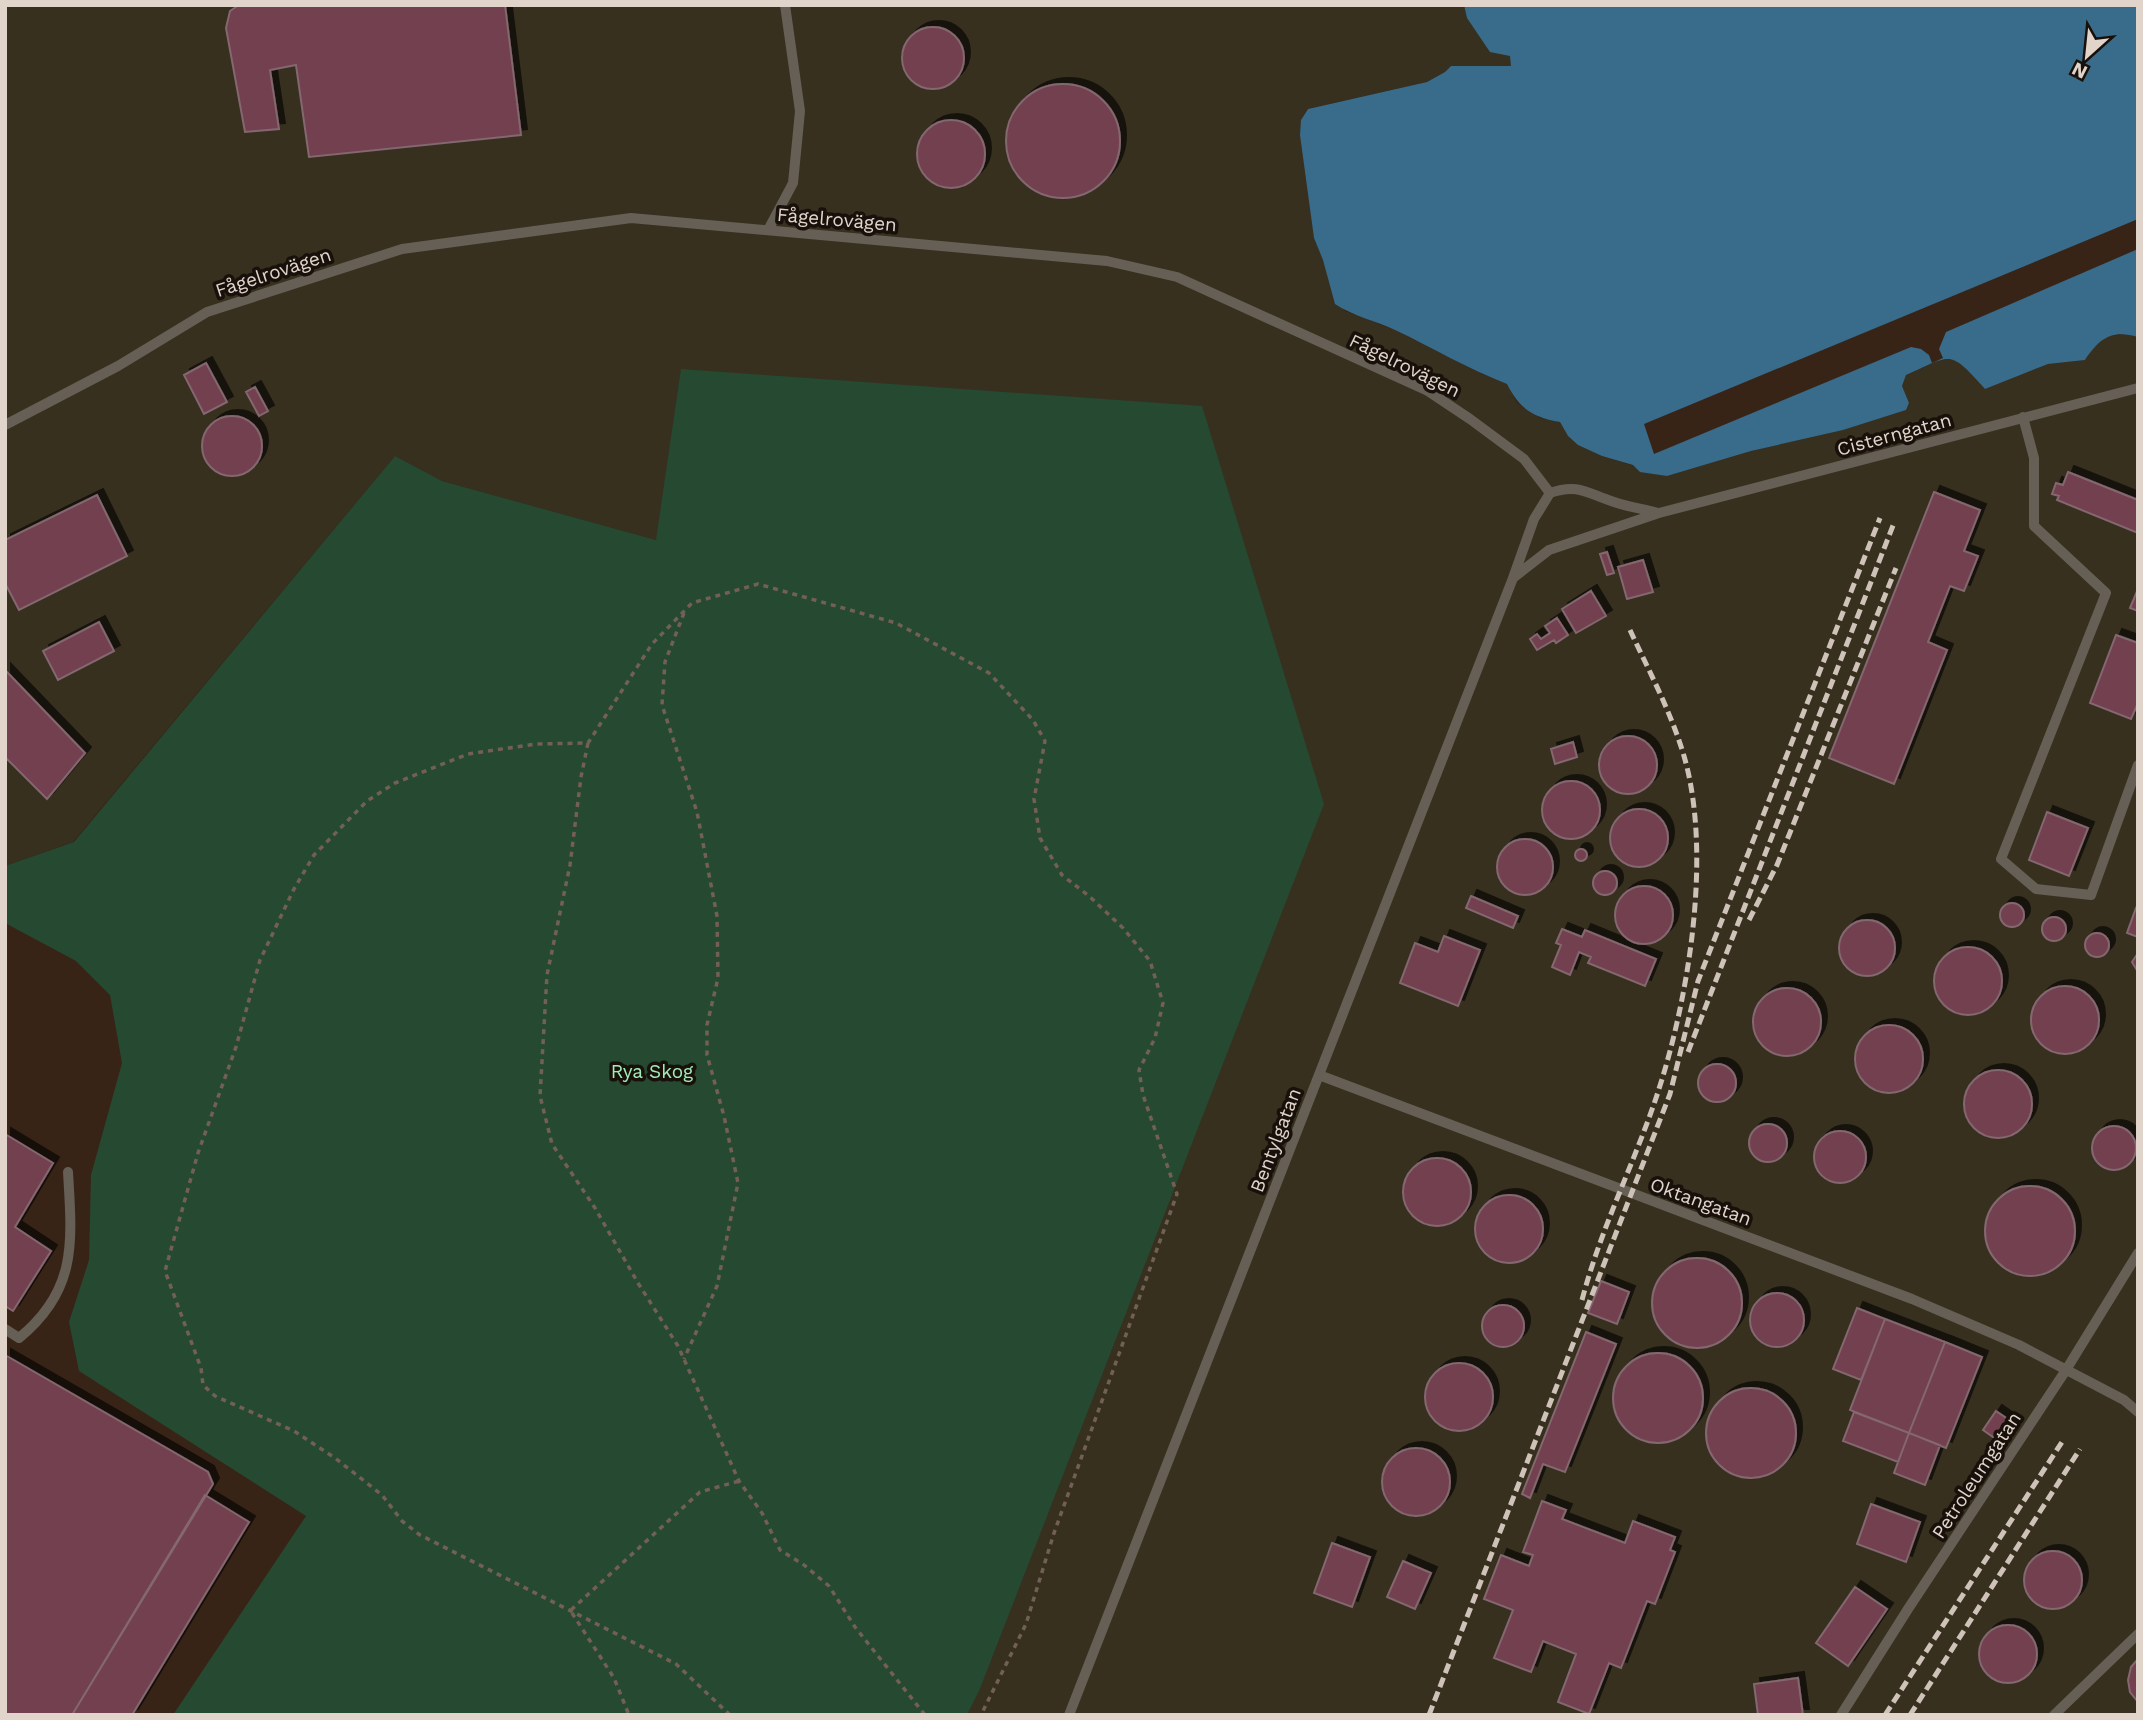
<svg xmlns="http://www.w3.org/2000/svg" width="2143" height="1720" viewBox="0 0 2143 1720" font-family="'Work Sans',sans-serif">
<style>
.industrial{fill:#37301f}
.green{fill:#264931}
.water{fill:#396b8b}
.pier{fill:#382416}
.building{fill:#733f50;stroke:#83676f;stroke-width:2;filter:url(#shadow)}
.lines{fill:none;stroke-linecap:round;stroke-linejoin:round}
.path{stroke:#726054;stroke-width:3.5;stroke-dasharray:5 5;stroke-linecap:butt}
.service{stroke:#655f55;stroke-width:10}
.rail{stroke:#cfc2b8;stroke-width:5;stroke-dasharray:10 5;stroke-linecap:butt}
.labels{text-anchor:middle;stroke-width:7;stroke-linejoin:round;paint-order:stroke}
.street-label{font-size:19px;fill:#e1d4cb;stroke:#18100a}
.park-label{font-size:19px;fill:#a2ecb7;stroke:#18100a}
</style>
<defs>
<filter id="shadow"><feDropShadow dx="6" dy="-6" stdDeviation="0" flood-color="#0009"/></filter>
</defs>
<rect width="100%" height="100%" fill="#382416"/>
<path class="industrial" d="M5 5H1464L1467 18 1511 56V66H1451L1445 72 1427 82 1307 109 1301 120 1314 238 1345 311 1395 330 1482 374 1508 384 1517 403 1540 418 1560 422 1568 436 1578 445 1602 456 1667 476 1751 451 1843 430 1906 410 1909 403 1902 386 1906 375 1943 358 1960 361 1985 389 2048 364 2085 360 2097 342 2107 336 2131 334 2138 337V1715H967L979 1691 656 540 442 481 395 456 73 842 5 866Z"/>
<path class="green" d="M681 369 1202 406 1324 804 979 1691 967 1715H173L306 1516 79 1371 69 1322 89 1260 91 1175 122 1063 110 995 76 961 5 923V866L74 842 395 456 442 481 656 540Z"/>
<path class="water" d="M1464 5H2138V337C2111 329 2099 339 2085 360L2048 364 1985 389C1949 349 1953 354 1906 375L1902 386 1909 403 1906 410 1843 430 1751 451 1667 476 1640 472 1633 465 1602 456 1578 445 1568 436 1560 422C1532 417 1520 409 1507 384 1468 369 1433 348 1395 330 1376 321 1353 316 1335 304L1323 260 1314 238 1300 135 1301 120 1308 109 1427 82 1445 72 1451 66H1511L1510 56 1490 52 1467 18Z"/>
<path class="pier" d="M2138 219V249L1946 332 1939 349 1943 358 1932 363 1929 355 1921 349 1911 347 1654 454 1644 424Z"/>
<path class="building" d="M239 5H505L521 135 309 157 296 65 270 70 279 129 245 132 226 28 230 11Z
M902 58a31 31 0 1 1 62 0a31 31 0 1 1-62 0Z
M1006 141a57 57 0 1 1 114 0a57 57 0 1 1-114 0Z
M917 154a34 34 0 1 1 68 0a34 34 0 1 1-68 0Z
M206 363 227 402 204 414 184 375Z
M255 387 268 411 259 416 246 392Z
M202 446a30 30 0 1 1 60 0a30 30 0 1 1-60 0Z
M2068 472 2138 500V533L2057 500 2059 496 2052 494 2056 483 2063 485Z
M1934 492 1980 510 1964 551 1978 556 1964 591 1950 586 1928 642 1947 650 1894 784 1829 758Z
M97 495 127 556 19 610 5 583V540Z
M1607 552 1614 573 1607 575 1600 554Z
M1643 560 1653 592 1627 599 1618 567Z
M2138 589V611L2130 608Z
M1591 591 1606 616 1576 633 1562 609Z
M1557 618 1568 635 1556 643 1554 640 1537 650 1530 639 1537 634 1541 639 1550 633 1545 626Z
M99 622 114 651 58 680 43 651Z
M2116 635 2138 643V703L2131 719 2090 703Z
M5 670 85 753 47 799 5 757Z
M1599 765a29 29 0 1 1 58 0a29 29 0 1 1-58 0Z
M1573 742 1577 757 1555 764 1551 749Z
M1542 810a29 29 0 1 1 58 0a29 29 0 1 1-58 0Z
M1610 838a29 29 0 1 1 58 0a29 29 0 1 1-58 0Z
M2047 812 2088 828 2069 876 2029 860Z
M1497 867a28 28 0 1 1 56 0a28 28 0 1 1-56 0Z
M1575 855a6 6 0 1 1 12 0a6 6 0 1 1-12 0Z
M1593 883a12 12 0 1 1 24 0a12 12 0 1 1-24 0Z
M1615 915a29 29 0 1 1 58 0a29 29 0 1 1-58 0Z
M1471 896 1518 916 1513 928 1466 908Z
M2000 915a12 12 0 1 1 24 0a12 12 0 1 1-24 0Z
M2136 908 2138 909V937L2127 933Z
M2042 929a12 12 0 1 1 24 0a12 12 0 1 1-24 0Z
M1839 948a28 28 0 1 1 56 0a28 28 0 1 1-56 0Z
M1562 929 1582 937 1585 930 1656 959 1645 986 1588 963 1591 957 1579 952 1570 975 1552 967 1561 945 1556 943Z
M2085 945a12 12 0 1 1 24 0a12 12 0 1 1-24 0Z
M1444 936 1480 950 1458 1006 1400 983 1415 943 1438 952Z
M1934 981a34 34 0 1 1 68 0a34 34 0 1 1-68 0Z
M2138 953V972L2132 962Z
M2031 1020a34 34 0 1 1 68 0a34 34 0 1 1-68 0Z
M1753 1022a34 34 0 1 1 68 0a34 34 0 1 1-68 0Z
M1855 1059a34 34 0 1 1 68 0a34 34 0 1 1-68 0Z
M1698 1083a19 19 0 1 1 38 0a19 19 0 1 1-38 0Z
M1964 1104a34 34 0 1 1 68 0a34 34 0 1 1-68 0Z
M1749 1143a19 19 0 1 1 38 0a19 19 0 1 1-38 0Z
M2092 1148a22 22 0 1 1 44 0a22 22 0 1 1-44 0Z
M1814 1157a26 26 0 1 1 52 0a26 26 0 1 1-52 0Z
M5 1134 53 1163 15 1227 51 1251 13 1311 5 1306Z
M1403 1192a34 34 0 1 1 68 0a34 34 0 1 1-68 0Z
M1985 1231a45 45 0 1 1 90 0a45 45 0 1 1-90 0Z
M1475 1229a34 34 0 1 1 68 0a34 34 0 1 1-68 0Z
M1652 1303a45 45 0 1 1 90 0a45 45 0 1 1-90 0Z
M1601 1281 1629 1292 1617 1324 1588 1313Z
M1750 1320a27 27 0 1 1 54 0a27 27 0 1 1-54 0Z
M1482 1326a21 21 0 1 1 42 0a21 21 0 1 1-42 0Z
M1857 1308 1885 1319 1861 1380 1833 1369Z
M1885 1319 1945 1342 1909 1433 1850 1410Z
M1586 1332 1616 1344 1565 1472 1543 1464 1530 1498 1522 1494Z
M1945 1342 1982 1357 1946 1448 1909 1433Z
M1613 1398a45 45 0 1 1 90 0a45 45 0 1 1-90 0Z
M5 1355 208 1472 213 1484 72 1715H5Z
M1425 1397a34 34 0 1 1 68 0a34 34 0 1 1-68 0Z
M1706 1433a45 45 0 1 1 90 0a45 45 0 1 1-90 0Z
M1996 1411 2009 1420 1996 1439 1983 1430Z
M1854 1412 1909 1433 1898 1462 1843 1441Z
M1909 1433 1940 1445 1925 1485 1894 1473Z
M1382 1482a34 34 0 1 1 68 0a34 34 0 1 1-68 0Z
M205 1495 249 1522 132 1715H72Z
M1542 1501 1566 1510 1562 1519 1625 1543 1633 1521 1675 1537 1670 1550 1675 1552 1655 1604 1647 1601 1621 1668 1609 1663 1589 1714 1558 1702 1576 1654 1543 1641 1531 1672 1494 1658 1513 1610 1484 1599 1501 1555 1529 1566 1533 1555 1523 1552Z
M1871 1504 1920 1522 1906 1562 1857 1544Z
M1332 1543 1370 1557 1352 1607 1314 1593Z
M2024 1580a29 29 0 1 1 58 0a29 29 0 1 1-58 0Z
M1403 1561 1431 1573 1415 1609 1387 1597Z
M1855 1587 1887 1609 1848 1666 1816 1643Z
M1979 1654a29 29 0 1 1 58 0a29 29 0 1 1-58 0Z
M2138 1659V1702L2130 1692 2128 1680 2131 1667Z
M1798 1678 1803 1715H1758L1754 1684Z"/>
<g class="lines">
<path class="path" d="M684 613 665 662 662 705 697 812 717 916 718 978 707 1025V1055L724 1116 738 1183 717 1286 684 1359
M588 743 581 777 570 865 547 975 540 1096 552 1144 595 1208 638 1283 678 1346 739 1481 762 1513 780 1550 804 1565 829 1586 855 1627 925 1715
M571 1610 700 1492 739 1481
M572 1613 614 1678 629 1715
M730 1715 676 1664 420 1535 402 1521 382 1495 335 1458 294 1431 215 1396 203 1385 201 1368 165 1271 198 1153 236 1047 260 960 294 889 314 855 367 801 395 783 468 754 536 744 588 743 652 644 692 603 758 584 896 623 989 673 1033 720 1045 741 1034 799 1040 838 1062 875 1089 896 1123 928 1150 961 1163 1003 1155 1038 1139 1070 1143 1095 1177 1194 1054 1533 1026 1624 981 1715"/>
<path class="service" d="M768 230 793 183 800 111 785 5
M2023 417 2034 458V526L2106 593 2001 859 2036 889 2091 895 2138 765
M5 425 118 366 207 312 402 249 631 218 1107 261 1177 277 1428 391 1470 419 1524 459 1550 493 1534 519 1513 578 1069 1715
M1550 493C1579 483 1588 494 1614 502 1628 507 1644 509 1658 513
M1513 578 1549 550 1659 513 2138 388
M1319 1075 1912 1299 2019 1345 2124 1400 2138 1412
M5 1329 19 1338C78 1290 72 1241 68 1172
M1841 1715 1908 1609 2066 1370 2138 1253
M2054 1715 2138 1634"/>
<path class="rail" d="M1749 920 1777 865 1896 568
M1688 1052 1894 523
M1582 1300C1600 1231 1632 1168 1655 1101 1688 1004 1713 856 1684 756 1671 712 1649 671 1630 630
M1429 1715 1670 1094 1698 981 1880 518
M1885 1715 2062 1442
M1910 1715 2080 1449"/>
</g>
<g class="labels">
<g class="street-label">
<text transform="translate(837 219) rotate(5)" y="7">Fågelrovägen</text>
<text transform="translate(273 272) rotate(-18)" y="7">Fågelrovägen</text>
<text transform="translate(1405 365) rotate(26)" y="7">Fågelrovägen</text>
<text transform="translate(1894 434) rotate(-15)" y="7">Cisterngatan</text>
<text transform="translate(1275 1140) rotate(-69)" y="7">Bentylgatan</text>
<text transform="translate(1701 1201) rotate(20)" y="7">Oktangatan</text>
<text transform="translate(1976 1475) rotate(-57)" y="7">Petroleumgatan</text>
</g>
<g class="park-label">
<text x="652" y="1078">Rya Skog</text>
</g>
</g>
<rect width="2143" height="1720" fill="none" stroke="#e1d4cb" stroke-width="14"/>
<g transform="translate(2087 56) rotate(207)" stroke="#18100a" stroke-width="5" paint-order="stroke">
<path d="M0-5L12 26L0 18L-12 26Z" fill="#e1d4cb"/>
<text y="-10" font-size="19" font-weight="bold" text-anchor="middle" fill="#e1d4cb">N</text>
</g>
</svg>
